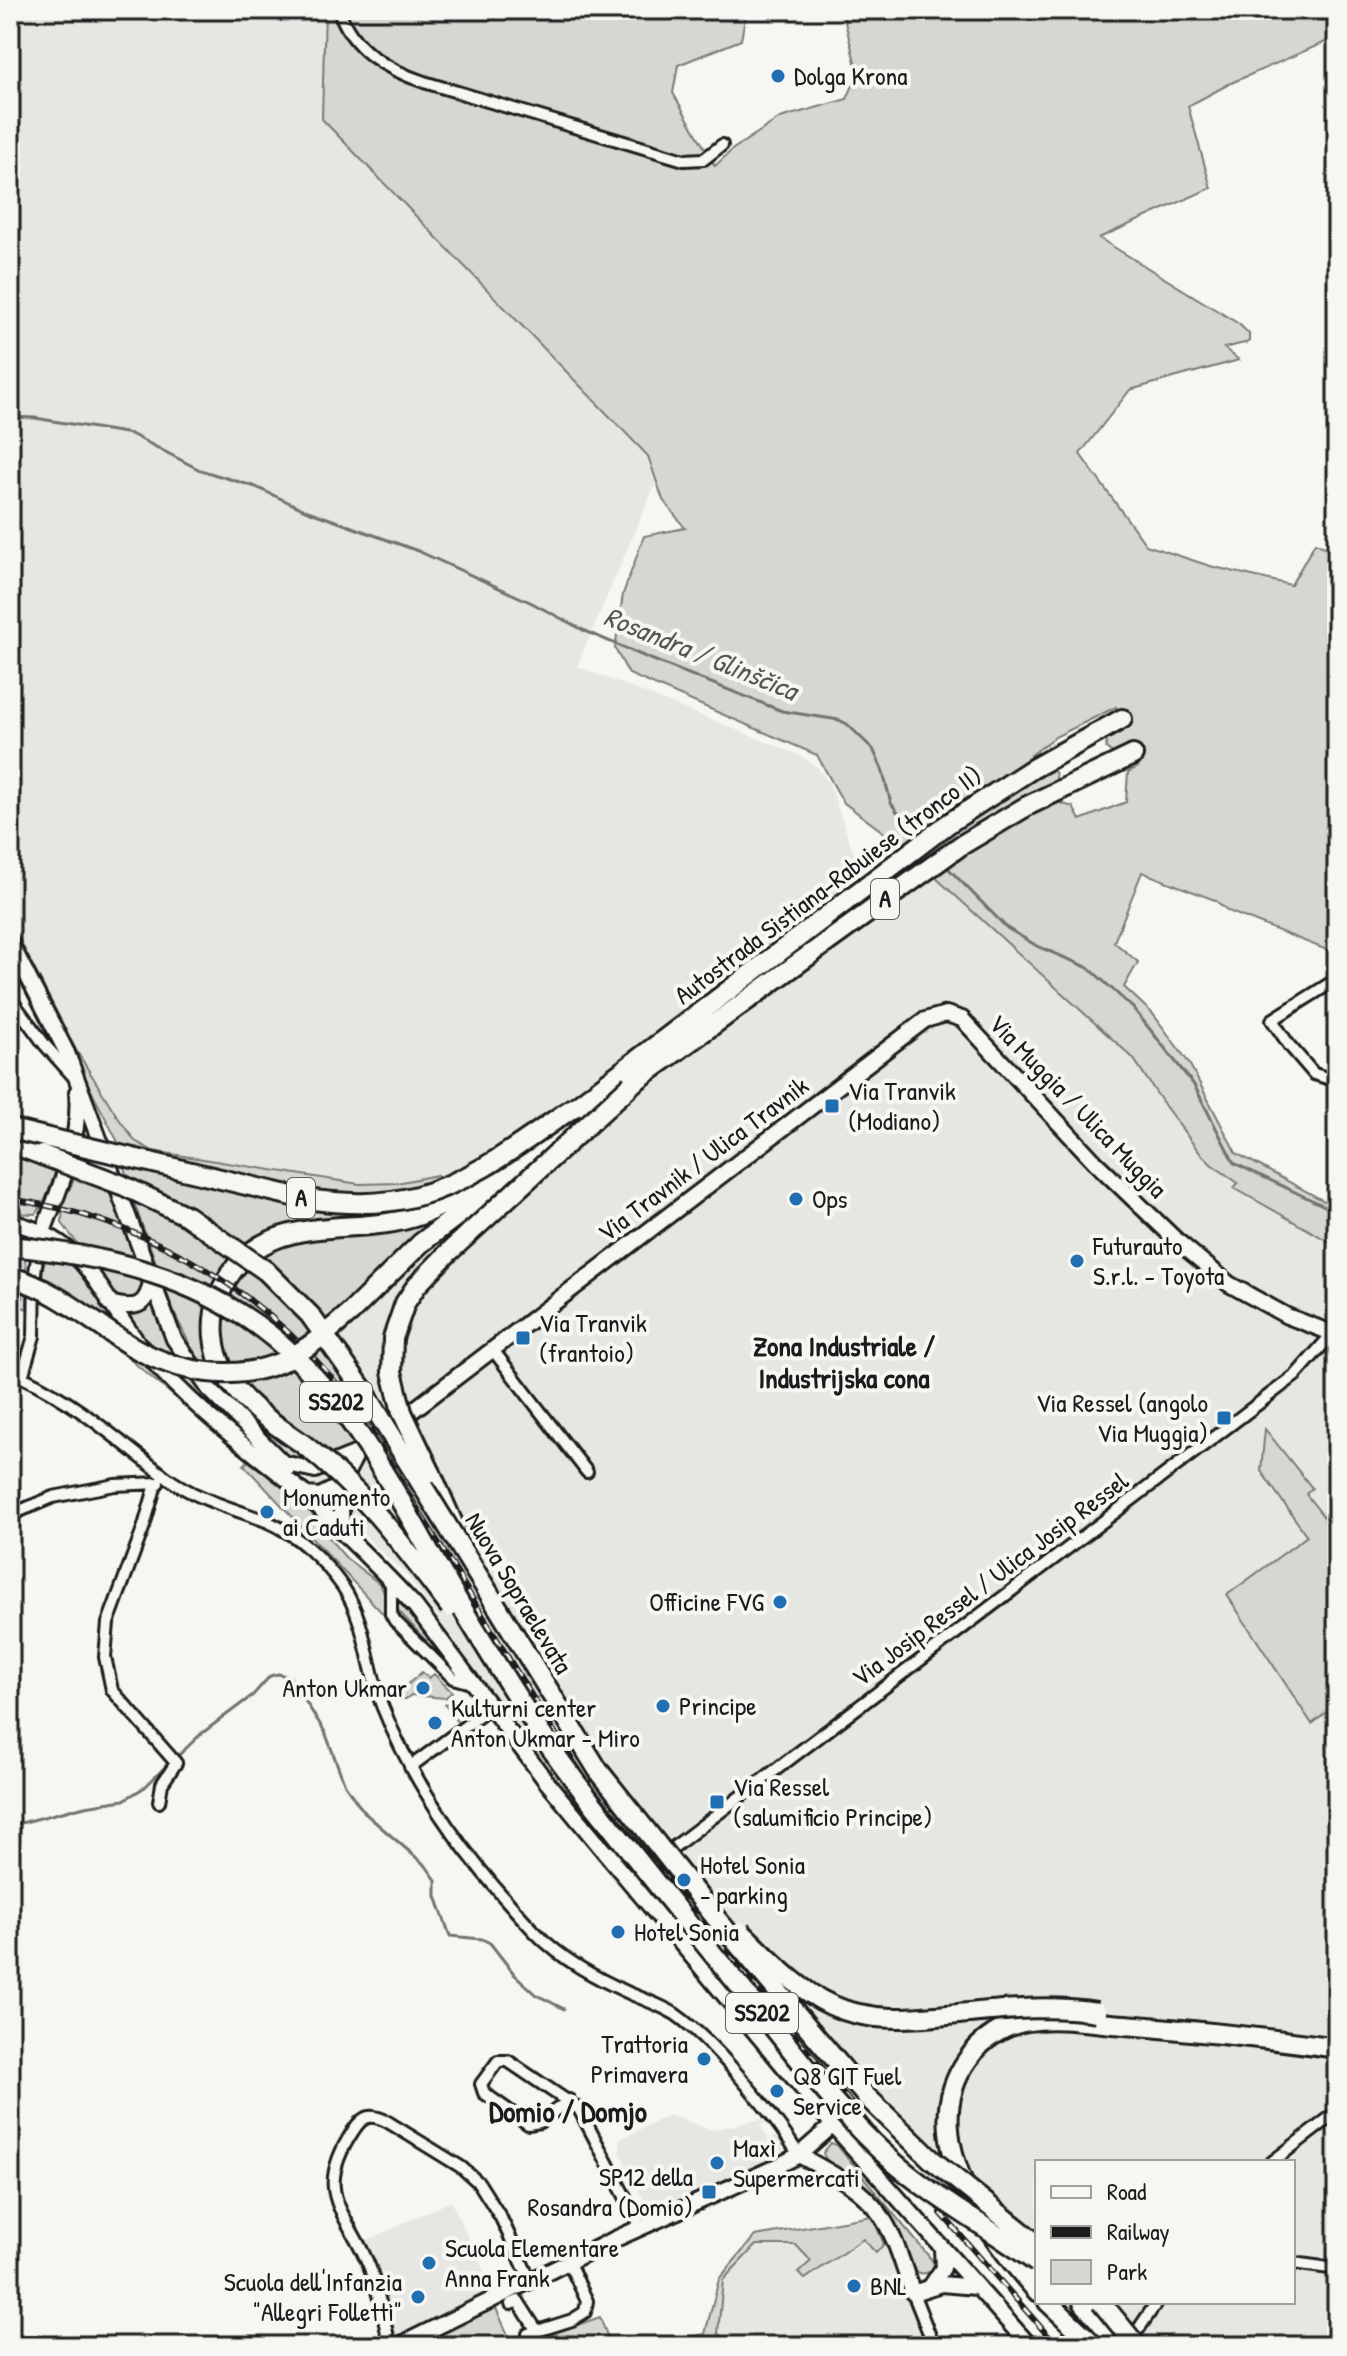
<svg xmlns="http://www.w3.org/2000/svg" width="1347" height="2356" viewBox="0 0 1347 2356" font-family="'Patrick Hand',sans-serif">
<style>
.built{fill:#e6e6e2}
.green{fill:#d6d6d2;stroke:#797977;stroke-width:2;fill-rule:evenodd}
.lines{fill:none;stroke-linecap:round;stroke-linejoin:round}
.stream{stroke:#727271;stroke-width:3}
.highway-tunnel{stroke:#d5d5d2;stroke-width:18;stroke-dasharray:18 9;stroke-linecap:butt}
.street-casing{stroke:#1c1c1c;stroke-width:16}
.secondary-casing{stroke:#1c1c1c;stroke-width:20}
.highway-casing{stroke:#1c1c1c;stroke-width:24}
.street{stroke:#f6f6f2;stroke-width:10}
.secondary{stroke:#f6f6f2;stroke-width:14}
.highway{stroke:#f6f6f2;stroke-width:18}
.rail-casing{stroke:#1c1c1c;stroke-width:6}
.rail{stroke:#f6f6f2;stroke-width:3;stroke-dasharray:9;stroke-linecap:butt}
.highway-bridge-casing{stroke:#1c1c1c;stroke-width:24;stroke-linecap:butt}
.highway-bridge{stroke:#f6f6f2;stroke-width:18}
.poi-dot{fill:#1f6fb2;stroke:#f6f6f2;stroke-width:3}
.labels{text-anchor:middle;stroke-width:8;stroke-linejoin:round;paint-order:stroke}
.shield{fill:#f6f6f2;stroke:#5d5d5c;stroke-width:2}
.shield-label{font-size:24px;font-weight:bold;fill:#1c1c1c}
.poi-label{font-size:26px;fill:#1c1c1c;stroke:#f6f6f2;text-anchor:start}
.street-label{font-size:26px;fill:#1c1c1c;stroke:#f6f6f2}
.water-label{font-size:28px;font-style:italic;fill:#565654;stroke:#f6f6f2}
.neighbourhood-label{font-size:28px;font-weight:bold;fill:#1c1c1c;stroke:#f6f6f2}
.quarter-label{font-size:30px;font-weight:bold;fill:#1c1c1c;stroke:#f6f6f2}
</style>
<rect width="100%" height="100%" fill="#f6f6f2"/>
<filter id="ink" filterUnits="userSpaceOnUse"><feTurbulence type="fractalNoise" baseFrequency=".0125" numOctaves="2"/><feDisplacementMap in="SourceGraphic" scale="16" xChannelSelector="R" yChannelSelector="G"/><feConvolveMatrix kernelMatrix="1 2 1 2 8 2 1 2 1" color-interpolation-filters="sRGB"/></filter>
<g filter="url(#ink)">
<path class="built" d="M10 10H325L322 119 555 356 648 456 653 466 657 480 577 666 799 755 818 768 830 785 861 874 899 844 1133 1058 1165 1106 1200 1153 1211 1164 1238 1183 1234 1188 1337 1246V2346H1088L1051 2302H1293V2162H1037V2285L952 2185 857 2081 838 2116 602 1838 548 1770 408 1577 283 1457 362 1409 324 1353 334 1341 437 1175 397 1183 359 1184 153 1151 135 1141 76 1050 10 921Z
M669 2115 712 2130 760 2119 765 2123 760 2125 769 2140 777 2136 784 2150 763 2161 764 2166 652 2216 620 2153V2139Z
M451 2201 494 2292 394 2339 376 2263 363 2242Z
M863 2238 876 2253 884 2244 898 2270 924 2346H729L718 2333 723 2280 756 2245H796L811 2261 805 2279Z"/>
<path class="green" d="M325 10H759L745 18 741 40 678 65 673 93 715 166 733 149 780 118 847 99 858 74 842 10H1337V37L1231 83 1188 106 1211 188 1099 238 1239 324 1249 334V342L1224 348 1239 360 1130 390 1080 454 1146 545 1210 566 1291 585 1315 543 1332 550 1337 574V954L1228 911 1215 900 1142 872 1114 942 1138 962 1124 987 1153 1014 1189 1063 1236 1153 1337 1208V1246L1234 1188 1238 1183 1211 1164 1200 1153 1165 1106 1133 1058 899 844 843 802 817 755 629 674 615 649 623 594 644 536 685 528 663 500 648 456 322 119ZM1116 707 1124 729 1107 739 1106 748 1115 755 1129 745 1138 767 1128 772 1126 802 1080 820 1073 807 1057 802 1052 793 1057 782 1055 772 1048 769H1032L1030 756 1055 737Z
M10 921 76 1050 117 1116 135 1141 153 1151 359 1184 397 1183 437 1175 459 1219 324 1353 375 1430 353 1447 320 1464 283 1457 212 1379 190 1345 175 1315 131 1195 118 1142 10 935Z
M63 1132C60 1154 51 1200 35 1214L10 1213V1153L40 1162 10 1135Z
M77 1174 106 1180 145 1286 137 1299 124 1301 117 1297 62 1223 63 1201Z
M10 1236C32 1250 26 1286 27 1309L10 1302V1300L18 1301 23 1298 22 1288 10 1283Z
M51 1241 76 1269 141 1358 195 1414 108 1341 41 1296 43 1267Z
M151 1301C177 1364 206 1395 253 1442L252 1444 151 1350 124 1313Z
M1265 1429 1312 1488 1306 1494 1337 1534V1704L1312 1724 1227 1595 1307 1536 1261 1471Z
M248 1461 286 1488 316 1518 332 1542 346 1558 380 1584 386 1597 384 1615 244 1465Z
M396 1599 430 1637 426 1641 398 1610Z
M422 1672 429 1678 434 1674 452 1692 445 1698 411 1695 406 1699 392 1698Z
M455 1696 473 1716 459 1725 445 1705Z
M831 2143 837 2145 936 2265C932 2274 925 2275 916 2272 904 2242 894 2215 869 2192 854 2179 830 2172 823 2153Z
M872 2216 884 2244 876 2253 863 2239 805 2279 798 2273 811 2261 796 2245H756L723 2280 718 2333 729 2346H643L705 2334 719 2279 755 2236Z
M494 2304 513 2346H419L418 2345Z
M600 2317 611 2346H518Z"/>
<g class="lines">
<path class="stream" d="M10 417 35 418 131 434 200 470 256 487 305 510 418 551 530 602 583 630 648 658 782 711 839 720 847 724 873 749 882 769 891 803 916 839
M946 866 1007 928 1037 946 1089 968 1133 1008 1194 1085 1234 1163 1337 1212
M179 1755 201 1734 253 1695 270 1676 278 1674 290 1677 325 1732 345 1785 358 1804 367 1815 426 1866 436 1880V1896L450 1936 482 1939 490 1943 515 1975 537 1995 564 2009
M10 1826 85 1806 124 1800 145 1787 168 1764"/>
<path class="highway-tunnel" d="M1122 719 1337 628
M1133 755 1337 669"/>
<g class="street-casing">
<path id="street" d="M339 10C352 50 386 69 424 82L684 160 704 159 722 145
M1337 979 1272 1020 1289 1045 1314 1074 1337 1081
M10 998 45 1045 72 1075
M39 1245 35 1272 34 1336 22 1377C76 1402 120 1442 166 1477 196 1499 231 1508 266 1521 297 1534 324 1560 343 1587 367 1623 367 1669 383 1708 417 1793 472 1865 535 1932 562 1960 596 1978 631 1994 646 2000 662 2006 675 2014 714 2041 774 2115 799 2155
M493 1350 587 1472
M156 1484 144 1526 108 1623 105 1657 112 1690 176 1763 162 1784 159 1802
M10 1515 53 1497 115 1485 158 1483
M391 1580V1614L395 1621 453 1678 471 1683
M410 1767 490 1708
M603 1851 649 1857 666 1853 1296 1375 1333 1333
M641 1862 629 1882 650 1880 660 1872
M569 2100 540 2122 528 2124 484 2093 481 2084 498 2061H508L579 2109 641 2227
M1272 2162 1337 2112
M1293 2263 1337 2269
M913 2293 934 2346
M511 2304 518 2301 537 2331
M528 2334 572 2320 585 2312 587 2301 568 2261
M1131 2340 1157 2302
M390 2346C384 2320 379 2293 370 2268 347 2210 311 2195 353 2131 363 2115 371 2113 388 2122L461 2167 479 2183 501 2218 530 2280"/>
</g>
<g class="secondary-casing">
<path id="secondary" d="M10 942 67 1053 174 1339 209 1389 288 1468
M67 1167C82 1157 95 1162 110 1168
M10 1222C90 1240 98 1295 145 1352 192 1408 248 1448 304 1493 318 1505 330 1519 342 1532 367 1556 391 1580 415 1606L546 1781 603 1850 833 2125 1030 2346
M43 1232C60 1186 81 1142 77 1092
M109 1303C133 1309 147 1309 151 1281
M283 1463 315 1470 357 1453 925 1020 946 1014 962 1019 1096 1163 1176 1240 1229 1284 1287 1316 1337 1335
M306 1495 320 1496 340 1486
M342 1531 340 1486 357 1453
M799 2155C827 2171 860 2186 879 2213 896 2236 903 2267 913 2293L941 2284 976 2287
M931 2286 943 2268 942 2249
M398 2346 613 2240 776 2167 799 2155 833 2125"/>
</g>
<g class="highway-casing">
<path id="highway" d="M619 1093 960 846 1027 806 1133 755
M562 1117 949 823 1032 769 1122 719
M10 1143 42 1155
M351 1312 421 1243 586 1118
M303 1444C276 1425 243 1405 226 1375 197 1324 221 1259 275 1239 321 1221 374 1232 420 1215 457 1201 488 1178 518 1154
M431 1473 458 1535
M1037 2291C987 2235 913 2135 968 2059 982 2039 1004 2025 1028 2021 1060 2016 1093 2023 1125 2025 1196 2031 1267 2038 1337 2048
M1048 2302 1095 2346
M1083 2302 1121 2346"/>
</g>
<use href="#street" class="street"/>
<use href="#secondary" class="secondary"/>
<use href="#highway" class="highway"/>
<g class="rail-casing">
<path id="rail" d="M10 1199C136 1217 248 1280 331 1377 369 1421 396 1474 427 1524 481 1611 532 1701 590 1786L901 2164
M941 2213 1057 2346"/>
</g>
<use href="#rail" class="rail"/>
<g class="highway-bridge-casing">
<path id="highway-bridge" d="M11 1129 305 1199C343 1204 380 1206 417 1196 475 1181 525 1140 574 1107
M42 1155 122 1185 187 1216 266 1271 310 1315 364 1391 598 1770 715 1917 865 2095 931 2159 1037 2244
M10 1246C115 1256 220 1282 297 1359 358 1418 398 1497 440 1570 468 1619 499 1669 530 1717 558 1761 591 1802 624 1843 668 1898 711 1953 757 2007 799 2058 840 2115 890 2159 935 2199 989 2227 1037 2263
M10 1277C57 1289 92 1323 133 1347 176 1372 234 1383 281 1362 307 1350 329 1331 351 1312
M303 1444C362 1489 405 1548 450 1607
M431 1473 402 1412 392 1372 393 1338 405 1303 417 1285 450 1251 631 1085
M741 1932C768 1958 796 1989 831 2005 874 2025 924 2017 969 2013 1012 2009 1055 2005 1097 2012
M1101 2302 1137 2346"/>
</g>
<use href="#highway-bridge" class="highway-bridge"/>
</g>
</g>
<g class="poi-dot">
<circle cx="778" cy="76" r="8"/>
<rect x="824" y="1098" width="16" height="16" rx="4"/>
<circle cx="796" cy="1199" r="8"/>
<circle cx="1077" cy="1261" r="8"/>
<rect x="515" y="1330" width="16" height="16" rx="4"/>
<rect x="1216" y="1410" width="16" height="16" rx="4"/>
<circle cx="267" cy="1512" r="8"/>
<circle cx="780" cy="1602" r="8"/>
<circle cx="423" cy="1688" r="8"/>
<circle cx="663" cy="1706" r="8"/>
<circle cx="435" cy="1723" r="8"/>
<rect x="709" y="1794" width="16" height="16" rx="4"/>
<circle cx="684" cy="1880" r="8"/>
<circle cx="618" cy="1932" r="8"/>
<circle cx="704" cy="2059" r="8"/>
<circle cx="777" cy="2091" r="8"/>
<circle cx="717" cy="2163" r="8"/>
<rect x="701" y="2184" width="16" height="16" rx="4"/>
<circle cx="429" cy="2263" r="8"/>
<circle cx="854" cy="2286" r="8"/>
<circle cx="418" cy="2297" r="8"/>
</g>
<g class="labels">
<g class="shield">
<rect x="871" y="879" width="28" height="40" rx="6"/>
<rect x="287" y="1178" width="28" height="40" rx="6"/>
<rect x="300" y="1382" width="72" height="40" rx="6"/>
<rect x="726" y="1993" width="72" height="40" rx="6"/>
</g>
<g class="shield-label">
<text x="885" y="907">A</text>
<text x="301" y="1206">A</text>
<text x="336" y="1410">SS202</text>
<text x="762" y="2021">SS202</text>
</g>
<g class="poi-label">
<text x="794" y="85">Dolga Krona</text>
<text x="848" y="1100">Via Tranvik<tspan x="848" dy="30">(Modiano)</tspan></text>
<text x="812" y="1208">Ops</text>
<text x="1093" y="1255">Futurauto<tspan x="1093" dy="30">S.r.l. - Toyota</tspan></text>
<text x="539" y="1332">Via Tranvik<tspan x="539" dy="30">(frantoio)</tspan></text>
<text x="1208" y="1412" text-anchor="end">Via Ressel (angolo<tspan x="1208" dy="30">Via Muggia)</tspan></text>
<text x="283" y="1506">Monumento<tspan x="283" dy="30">ai Caduti</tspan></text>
<text x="764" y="1611" text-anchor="end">Officine FVG</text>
<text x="407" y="1697" text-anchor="end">Anton Ukmar</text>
<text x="679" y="1715">Principe</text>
<text x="451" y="1717">Kulturni center<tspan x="451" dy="30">Anton Ukmar - Miro</tspan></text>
<text x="733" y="1796">Via Ressel<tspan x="733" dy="30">(salumificio Principe)</tspan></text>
<text x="700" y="1874">Hotel Sonia<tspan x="700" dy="30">- parking</tspan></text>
<text x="634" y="1941">Hotel Sonia</text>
<text x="688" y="2053" text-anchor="end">Trattoria<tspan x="688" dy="30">Primavera</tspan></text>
<text x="793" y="2085">Q8 GIT Fuel<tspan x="793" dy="30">Service</tspan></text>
<text x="733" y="2157">Maxì<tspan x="733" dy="30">Supermercati</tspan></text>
<text x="693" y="2186" text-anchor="end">SP12 della<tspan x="693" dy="30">Rosandra (Domio)</tspan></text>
<text x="445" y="2257">Scuola Elementare<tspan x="445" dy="30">Anna Frank</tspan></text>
<text x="402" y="2291" text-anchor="end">Scuola dell'Infanzia<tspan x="402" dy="30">"Allegri Folletti"</tspan></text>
<text x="870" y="2295">BNL</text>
</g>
<g class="street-label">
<text transform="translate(828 885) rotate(-37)" y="9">Autostrada Sistiana-Rabuiese (tronco II)</text>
<text transform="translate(1078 1106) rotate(46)" y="9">Via Muggia / Ulica Muggia</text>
<text transform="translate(703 1159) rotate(-37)" y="9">Via Travnik / Ulica Travnik</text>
<text transform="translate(990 1579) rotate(-37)" y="9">Via Josip Ressel / Ulica Josip Ressel</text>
<text transform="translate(519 1593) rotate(59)" y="9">Nuova Sopraelevata</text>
</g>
<g class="water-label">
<text transform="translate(701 653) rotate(22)" y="10">Rosandra / Glinščica</text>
</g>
<g class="neighbourhood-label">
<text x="844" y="1356">Zona Industriale /<tspan x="844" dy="32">Industrijska cona</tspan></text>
</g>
<g class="quarter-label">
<text x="568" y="2122">Domio / Domjo</text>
</g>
</g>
<rect width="1347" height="2356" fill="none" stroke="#f6f6f2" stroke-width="40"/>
<rect x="20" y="20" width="1307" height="2316" fill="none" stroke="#1c1c1c" stroke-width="3" filter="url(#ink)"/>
<rect x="1035" y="2160" width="260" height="144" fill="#f6f6f2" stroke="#9f9f9c" stroke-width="2"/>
<rect x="1051" y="2186" width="40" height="12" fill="#f6f6f2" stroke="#9f9f9c" stroke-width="2"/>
<text x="1107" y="2200" font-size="24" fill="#1c1c1c">Road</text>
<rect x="1051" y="2226" width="40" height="12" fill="#1c1c1c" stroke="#9f9f9c" stroke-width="2"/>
<text x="1107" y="2240" font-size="24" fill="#1c1c1c">Railway</text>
<rect x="1051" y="2260" width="40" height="24" fill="#d6d6d2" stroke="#9f9f9c" stroke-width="2"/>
<text x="1107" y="2280" font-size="24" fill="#1c1c1c">Park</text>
</svg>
